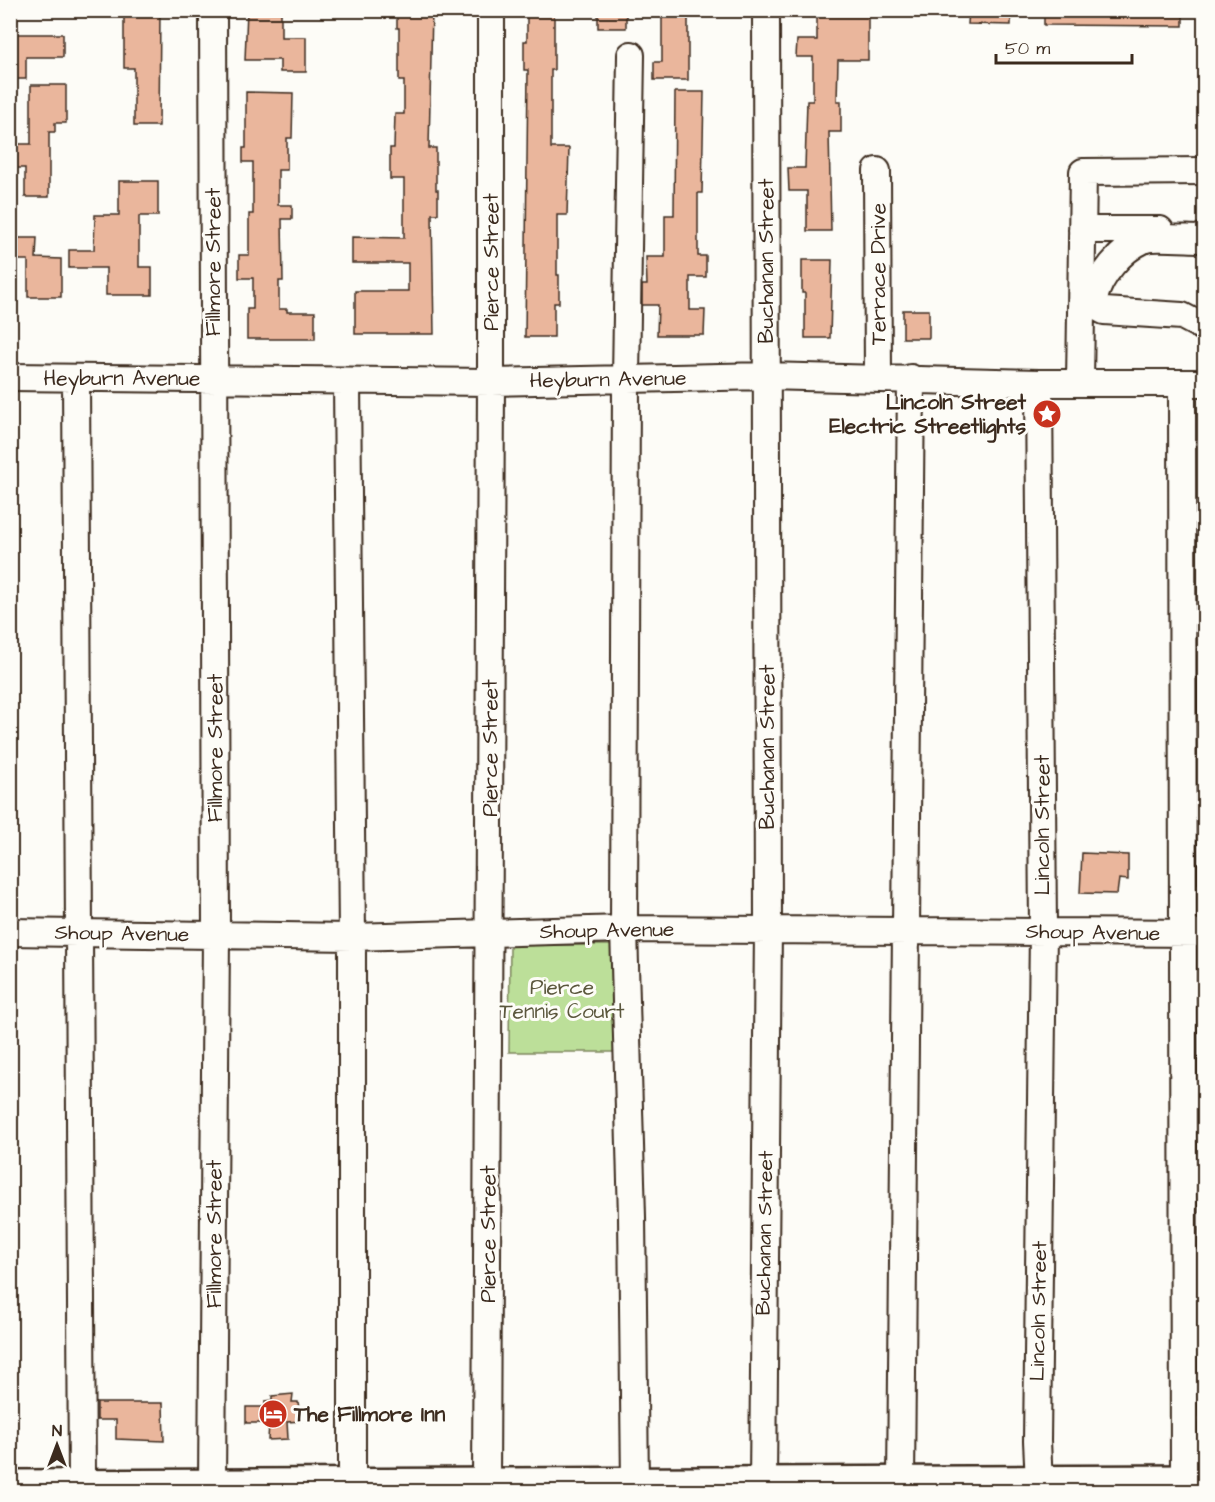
<svg xmlns="http://www.w3.org/2000/svg" width="1215" height="1502" viewBox="0 0 1215 1502" font-family="'Architects Daughter',sans-serif">
<style>
.green{fill:#bcdf99;stroke:#7c845c;stroke-width:1.5}
.building{fill:#eab69c;stroke:#3b2a1e;stroke-width:1.5}
.lines{fill:none;stroke-linecap:round;stroke-linejoin:round}
.minor-casing{stroke:#3b2a1e;stroke-width:30}
.major-casing{stroke:#3b2a1e;stroke-width:38}
.minor{stroke:#fdfcf7;stroke-width:26}
.major{stroke:#fdfcf7;stroke-width:33}
.labels{text-anchor:middle;stroke-width:6;stroke-linejoin:round;paint-order:stroke}
.street-label{font-size:21px;fill:#3b2a1e;stroke:#fdfcf7}
.poi-label{font-size:21px;font-weight:bold;fill:#3b2a1e;stroke:#fdfcf7;text-anchor:end}
.park-label{font-size:21px;fill:#5b573d;stroke:#fdfcf7}
</style>
<rect width="100%" height="100%" fill="#fdfcf7"/>
<filter id="ink" filterUnits="userSpaceOnUse"><feTurbulence type="fractalNoise" baseFrequency=".0167" numOctaves="2"/><feDisplacementMap in="SourceGraphic" scale="12" xChannelSelector="R" yChannelSelector="G"/><feConvolveMatrix kernelMatrix="1 2 1 2 8 2 1 2 1" color-interpolation-filters="sRGB"/></filter>
<g filter="url(#ink)">
<path class="green" d="M510 945H614V1052H509Z"/>
<path class="building" d="M124 10H160L159 126H134V68H124Z
M247 10H281V37H306V72H280V60H245Z
M397 10H432L429 148H436V190H438V214H432L434 334H355V291H408V263H352V237L404 238V179H390V148H394L395 114H404V81H399V28H397Z
M527 10H554V70H551V148H569L567 215H557V275H559V303H554V337H525L528 70H524V41H527Z
M598 10H626V28H598Z
M662 10H688V80H654V62H662Z
M817 10H868V60H838L837 101H841V132H829L831 231H807V191H789L788 168H805L807 101H813V57H796L797 40H817Z
M969 10H1011V25L968 24Z
M1044 10H1183V26L1044 25Z
M10 34H63V57H26V79H10Z
M31 85H66V123H55V132H49V197H25V168H10V144H31Z
M246 92 293 93 292 138H287V170H278V205H292V219H282L283 281H279V309H287V312H315V339H247V309H253V278H239V255H249V214H253V162H243V148H246Z
M675 92H704L702 193H698V256H706V277H690V310H705L704 335H657L658 305H642V285H647L646 257H665V215H674Z
M119 181H158V216H139V267H152V295H106V268H69V250H94L95 215H119Z
M17 238H37L36 258 61 259V297H28V260H17Z
M802 260H832L830 338H805V293H802Z
M903 310H929V338H903Z
M1197 656H1204V713L1198 714Z
M1082 853 1128 855V880L1119 879 1117 894 1080 893Z
M1198 863H1204V884H1198Z
M293 1394 292 1402H298L301 1421 287 1422 288 1439 268 1440 269 1423H246V1407H265V1401L272 1400V1396Z
M97 1403H163L164 1441 116 1439V1420H97Z"/>
<g class="lines">
<g class="minor-casing">
<path id="minor" d="M631 55 626 379 624 929 632 1217 635 1484
M877 171 878 377
M1082 230H1160
M1203 327 1182 316 1104 311 1097 307 1094 299C1099 276 1121 250 1143 240 1151 236 1188 239 1199 239L1204 236
M10 377 491 382 766 376 1039 383H1204
M76 378 82 1487
M347 382 352 937V1485
M1039 383 1043 931 1037 1441 1039 1483 1047 1492
M1080 383 1083 172 1204 171
M1182 383 1184 1482
M10 932 352 937 624 929 1204 933
M763 1483 768 929 766 10
M901 1483 911 378
M486 1485 491 382V10
M212 1486 216 934 213 10"/>
</g>
<g class="major-casing">
<path id="major" d="M10 1487 1204 1482"/>
</g>
<use href="#minor" class="minor"/>
<use href="#major" class="major"/>
</g>
</g>
<defs>
<g id="sight-disc" transform="scale(1.5)"><circle r="9.5" fill="#c8321e" stroke="#fdfcf7"/><path d="M0-6L1.8-2.2L6-1.7L2.9 1.2L3.7 5.4L0 3.3L-3.7 5.4L-2.9 1.2L-6-1.7L-1.8-2.2Z" fill="#fff"/></g>
<g id="hotel-disc" transform="scale(1.5)"><circle r="9.5" fill="#c8321e" stroke="#fdfcf7"/><path d="M-6-4.5h1.5V1H6V5H4.5V3h-9V5H-6ZM-4 0a1.8 1.8 0 1 1 3.6 0ZM.5 0V-2.5h3Q6-2.5 6 0Z" fill="#fff"/></g>
</defs>
<g fill-rule="evenodd">
<use href="#sight-disc" x="1047" y="414"/>
<use href="#hotel-disc" x="273" y="1414"/>
</g>
<g class="labels">
<g class="street-label">
<text transform="translate(766 261) rotate(-90)" y="7">Buchanan Street</text>
<text transform="translate(213 262) rotate(-90)" y="7">Fillmore Street</text>
<text transform="translate(491 262) rotate(-90)" y="7">Pierce Street</text>
<text transform="translate(878 274) rotate(-90)" y="7">Terrace Drive</text>
<text x="122" y="385">Heyburn Avenue</text>
<text transform="translate(608 379) rotate(-1)" y="7">Heyburn Avenue</text>
<text transform="translate(767 747) rotate(-90)" y="7">Buchanan Street</text>
<text transform="translate(215 748) rotate(-90)" y="7">Fillmore Street</text>
<text transform="translate(490 748) rotate(-90)" y="7">Pierce Street</text>
<text transform="translate(1042 825) rotate(-90)" y="7">Lincoln Street</text>
<text transform="translate(607 930) rotate(-1)" y="7">Shoup Avenue</text>
<text transform="translate(1093 932) rotate(1)" y="7">Shoup Avenue</text>
<text transform="translate(122 933) rotate(1)" y="7">Shoup Avenue</text>
<text transform="translate(764 1233) rotate(-89)" y="7">Buchanan Street</text>
<text transform="translate(214 1234) rotate(-90)" y="7">Fillmore Street</text>
<text transform="translate(488 1234) rotate(-90)" y="7">Pierce Street</text>
<text transform="translate(1038 1311) rotate(-89)" y="7">Lincoln Street</text>
</g>
<g class="poi-label">
<text x="1026" y="409">Lincoln Street<tspan x="1026" dy="24">Electric Streetlights</tspan></text>
<text x="294" y="1421" text-anchor="start">The Fillmore Inn</text>
</g>
<g class="park-label">
<text x="562" y="994">Pierce<tspan x="562" dy="24">Tennis Court</tspan></text>
</g>
</g>
<rect width="1215" height="1502" fill="none" stroke="#fdfcf7" stroke-width="36"/>
<rect x="18" y="18" width="1179" height="1466" fill="none" stroke="#3b2a1e" stroke-width="2" filter="url(#ink)"/>
<g transform="translate(57 1445)" stroke="#fdfcf7" stroke-width="4.5" paint-order="stroke">
<path d="M0-4.5L10 22L0 15L-10 22Z" fill="#3b2a1e"/>
<text y="-9" font-size="16" font-weight="bold" text-anchor="middle" fill="#3b2a1e">N</text>
</g>
<path d="M996 54v9h136v-9" fill="none" stroke="#3b2a1e" stroke-width="3"/>
<text x="1005" y="54" font-size="18" fill="#3b2a1e" stroke="#fdfcf7" stroke-width="4.5" paint-order="stroke">50 m</text>
</svg>
